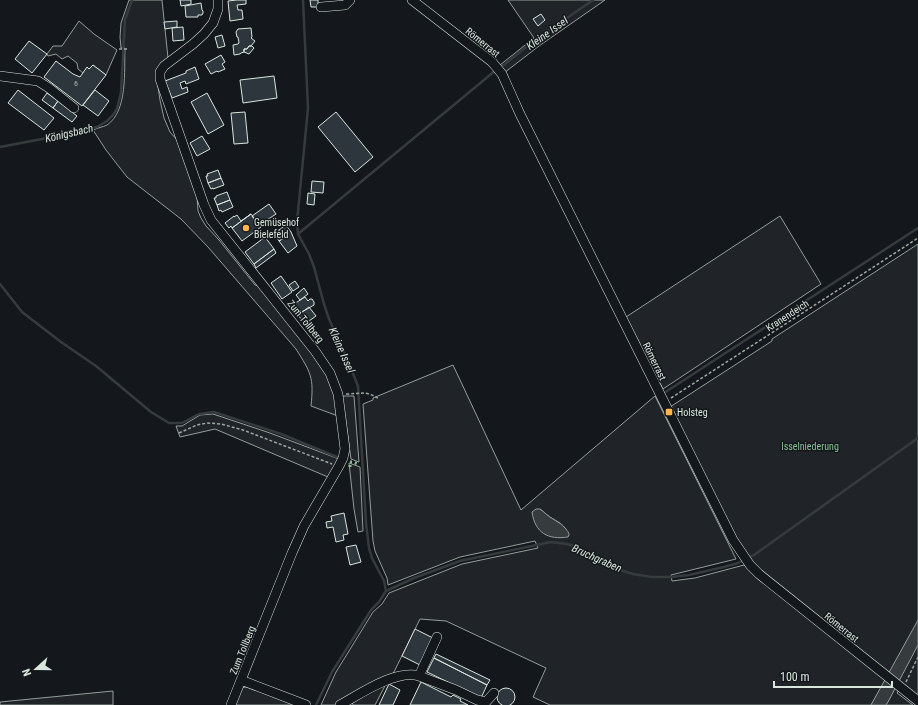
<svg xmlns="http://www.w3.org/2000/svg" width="918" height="705" viewBox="0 0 918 705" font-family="'Roboto Condensed',sans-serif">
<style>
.green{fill:#202428;stroke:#939e99;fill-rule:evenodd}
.water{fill:#363b3e;stroke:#939e99}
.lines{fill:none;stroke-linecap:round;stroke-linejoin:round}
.stream{stroke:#363b3e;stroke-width:2.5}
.building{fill:#2c363c;stroke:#d8e6dc}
.minor-casing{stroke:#d8e6dc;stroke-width:10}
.path{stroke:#9da8a2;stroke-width:1.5;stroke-dasharray:3 2;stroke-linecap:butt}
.minor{stroke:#14181c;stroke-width:9}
.hedge{stroke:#8ac095;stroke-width:3;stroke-dasharray:2 3;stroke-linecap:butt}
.poi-dot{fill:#ffb74d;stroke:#14181c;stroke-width:1.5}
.labels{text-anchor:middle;stroke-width:3;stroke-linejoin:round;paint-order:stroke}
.number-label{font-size:8px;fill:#adbab4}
.street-label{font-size:10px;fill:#d8e6dc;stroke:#14181c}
.poi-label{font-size:10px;fill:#d8e6dc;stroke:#14181c;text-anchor:start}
.park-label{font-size:10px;fill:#8ac095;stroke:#14181c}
.water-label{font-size:11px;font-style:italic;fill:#d8e6dc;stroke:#14181c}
</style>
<rect width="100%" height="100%" fill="#14181c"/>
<path class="green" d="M129 0H162L168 58 156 73 160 100 164 118 170 132 178 141 197 196 198 211 201 218 206 226 219 240 255 285 259 286 312 352 329 377 334 394 338 416 311 406C314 377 311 373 296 349L208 247 181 219 127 177 106 150 93 130C97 128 103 127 107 125 128 111 124 70 125 48H121L120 37 121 23Z
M508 0H605L539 46 504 73 500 65 534 38Z
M79 21 94 34 117 50 106 75 93 65 89 69 87 68 83 73 78 69 77 63 68 56 62 59 56 54 48 56 47 54 53 46H62Z
M780 216 821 284 663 389 626 317Z
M918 244V700L747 559 670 407 772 341V339Z
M453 365 521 510 655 396 736 559 671 575 672 581 695 578 744 565 886 680 871 705H550L533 697 546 668 446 621 420 619 392 676 336 705H321L336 672 373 612 382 604 389 593 462 564 538 548 535 541 460 557 388 585 387 578 375 551 373 541 363 404 373 400V398ZM540 509C544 512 549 517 553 519 559 522 562 524 566 529L561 538Z
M342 396H354L359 462 351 459Z
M213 414 270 433 339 459 328 477 215 429 180 437 176 426H182L200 415Z
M349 463 360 467 363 531 358 532 354 509Z
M386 684 375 705H353L352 702Z
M245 687H250L301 705H235L242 688Z
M895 687 899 690 897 693 913 705H886Z
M113 691V705H0V702Z"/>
<path class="water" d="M536 509H540C544 512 549 517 553 519 561 524 560 523 566 529 567 531 569 532 569 535L568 537C548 540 535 533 532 512Z
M918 620V645L888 702 886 705H871Z"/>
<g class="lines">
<path class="stream" d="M501 67 535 40 593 0
M0 147 79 132 97 127 107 121 113 115 117 109 121 92 125 20 132 0
M298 234 297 222 308 108 303 0
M0 284 22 312 61 342 96 366 151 412 169 423H182L199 414 214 412 281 434 337 457
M664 393 918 228
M386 591 414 578 460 561 551 542 567 544 574 546 596 558 603 563 617 569 633 574 652 577H671L689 575 724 567 738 563 754 555 918 438
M316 705 332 672 371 610 379 602 386 591 384 581 372 558 369 548 366 523 358 386 348 361 329 319 324 304 314 267 309 254 298 234 496 70"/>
</g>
<path class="building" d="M180 0H191V4L181 6Z
M237 0H246V4L237 5 238 10H242L243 19 230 21 228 1Z
M310 0H318V7H311Z
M201 3 202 10 203 11V13L202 15H198V17H186L185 6Z
M541 14 545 20 538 26 533 19Z
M177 21V27L165 29 164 22Z
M183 27 184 40 173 41 172 28Z
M251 28 252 37 251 38 255 41 251 46H249L247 49H244V52L241 53 240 54 234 55 233 45 238 44 239 43 238 37H237L236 32 238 29Z
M222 35 225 46 218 48 215 37Z
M29 41 47 54 32 73 15 59Z
M249 46H252L254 48 249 54 244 52V49H247Z
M221 55 225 62 222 64 225 69 218 72 217 71 211 74 205 64Z
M56 61 73 74 80 77 87 67 89 69 93 65 106 75 82 106 44 77Z
M195 67 199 79 186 84 185 81 180 83 182 89 187 87 188 92 172 98 165 81 186 73V71Z
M274 76 277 98 243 103 240 80Z
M18 90 54 118 44 130 8 103Z
M95 90 109 101 98 116 83 105Z
M47 93 58 101 53 108 42 100Z
M207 93 224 125 208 134 191 102Z
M58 101 77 116 72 122 53 108Z
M245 112 248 143 234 144 231 113Z
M336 112 373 157 355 172 318 127Z
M202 136 210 149 197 156 190 143Z
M218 170 221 178 208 183 206 176H208L207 174Z
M221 178 224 185 213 189V188L211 189 208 183Z
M312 181 324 182 323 193 311 192Z
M227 192 230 200 217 205 214 198H216V196Z
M308 193 315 194 314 205 307 204Z
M230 200 233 207 222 212 221 210 219 211 217 205Z
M269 204 276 214 264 222 263 221 258 225 252 216Z
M251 214 232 228 231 226 229 228 225 223 234 216V217L237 215 241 221Z
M251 214 261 227 242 241 232 228Z
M286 225 291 232 297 246 288 253 279 241 284 238 279 230Z
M279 230 284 238 279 241 274 233Z
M265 237 274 249 254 264 245 252Z
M274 249 276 253 256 268 254 264Z
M281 276 292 292 282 299 271 283Z
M295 281 299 287 293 291 289 285Z
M304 288 308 294 300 300 296 295Z
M305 297 308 301 310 299H312L314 302V305L302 312 299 309 298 310 294 304Z
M309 307 316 316 305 324 298 315Z
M344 513 348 534 343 535 344 540 336 542 333 527 327 528 326 522 332 521 331 516Z
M356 545 361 562 350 565 346 547Z
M415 629 433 638 420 665 402 656Z
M436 654 490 680 487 685 434 658Z
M434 658 487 685 481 698 427 672Z
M421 682 451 697 453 695 461 699 460 701 468 705H410Z
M389 684 400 690 393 705H379Z
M497 697a9 9 0 1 1 18 0a9 9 0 1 1-18 0Z"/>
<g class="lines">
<g class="minor-casing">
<path id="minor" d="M218 0V9L213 23 204 34 193 44 164 66 160 72V79L204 205 211 220 315 351 330 373 338 394 345 449 343 458 339 466 304 526 292 553 231 705
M412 0 492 62 502 74 520 114 733 540 750 565 759 574 918 701
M321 7 345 5 350 0
M0 76 38 81 49 88 74 108
M419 676 437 637
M241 680 306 705
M340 705C360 694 396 669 419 676L456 690 477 700 486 702 494 693"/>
</g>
<path class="path" d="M119 49H129
M346 394C360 394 366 390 379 399
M671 398 872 268 918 238
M179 433 197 425 207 423 221 424 243 430 332 464
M906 682 918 657"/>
<use href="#minor" class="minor"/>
<path class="hedge" d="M350 467V462H353L358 464"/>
</g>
<g class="poi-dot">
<circle cx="246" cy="228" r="4"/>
<rect x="665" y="408" width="8" height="8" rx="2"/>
</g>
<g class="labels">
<g class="number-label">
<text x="76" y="86">6</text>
</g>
<g class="street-label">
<text transform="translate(483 42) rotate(39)" y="4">Römerrast</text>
<text transform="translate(787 315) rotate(-33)" y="4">Kranendeich</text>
<text transform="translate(306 321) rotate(51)" y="4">Zum Tollberg</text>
<text transform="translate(655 361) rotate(64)" y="4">Römerrast</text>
<text transform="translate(842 627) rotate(39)" y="4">Römerrast</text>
<text transform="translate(242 650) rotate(-68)" y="4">Zum Tollberg</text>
</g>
<g class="poi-label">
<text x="254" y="226">Gemüsehof<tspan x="254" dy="12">Bielefeld</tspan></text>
<text x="677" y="416">Holsteg</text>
</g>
<g class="park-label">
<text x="810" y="450">Isselniederung</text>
</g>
<g class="water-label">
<text transform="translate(547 33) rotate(-36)" y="4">Kleine Issel</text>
<text transform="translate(69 133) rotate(-13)" y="4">Königsbach</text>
<text transform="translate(342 350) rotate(66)" y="4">Kleine Issel</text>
<text transform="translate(597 558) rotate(24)" y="4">Bruchgraben</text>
</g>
</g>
<g transform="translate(36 669) rotate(249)" stroke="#14181c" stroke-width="3" paint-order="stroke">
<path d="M0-3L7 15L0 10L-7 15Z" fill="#d8e6dc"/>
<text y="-6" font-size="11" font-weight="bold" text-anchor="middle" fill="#d8e6dc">N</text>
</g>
<path d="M774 681v6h118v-6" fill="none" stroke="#d8e6dc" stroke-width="2"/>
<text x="780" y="681" font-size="12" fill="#d8e6dc" stroke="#14181c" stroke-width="3" paint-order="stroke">100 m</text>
</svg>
